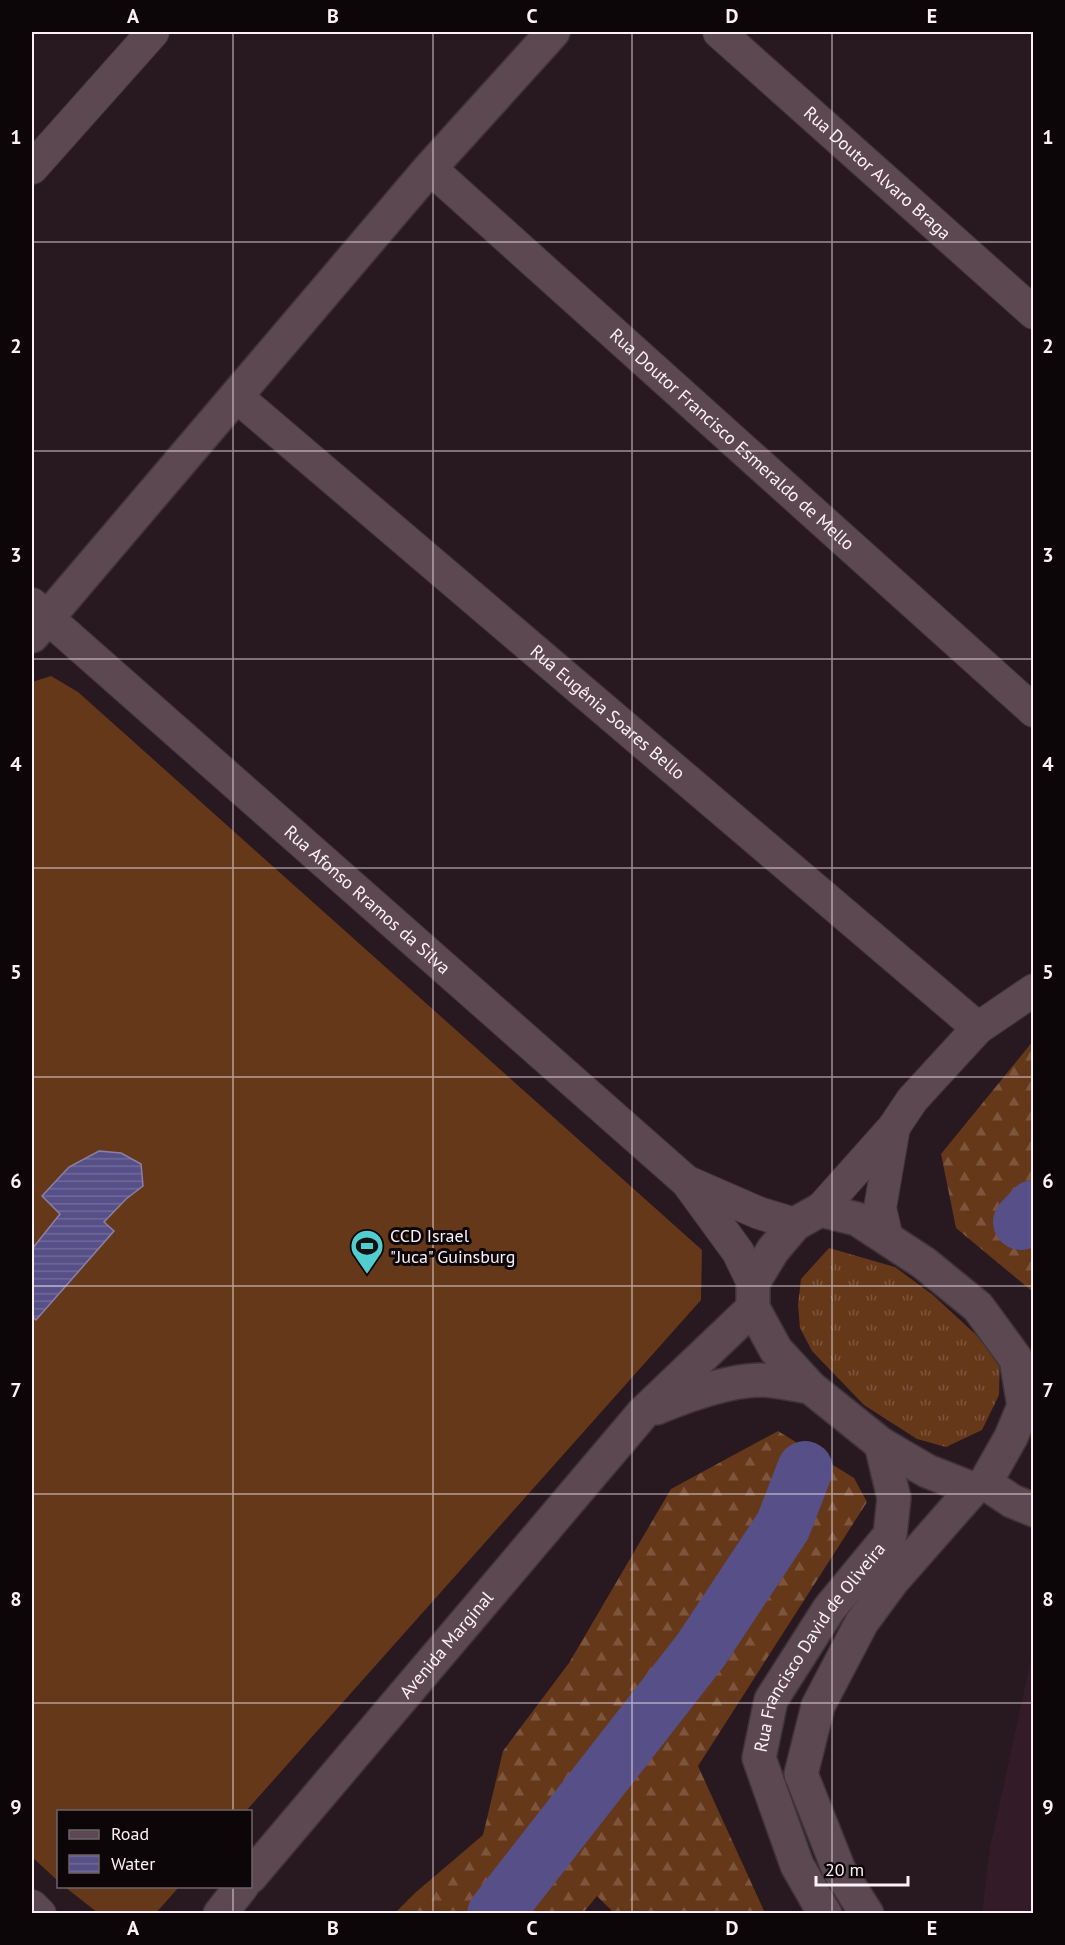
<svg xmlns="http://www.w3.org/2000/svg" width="1065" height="1945" viewBox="0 0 1065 1945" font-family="'PT Sans',sans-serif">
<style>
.built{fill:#331c27}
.grass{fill:url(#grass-tufts)}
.forest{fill:url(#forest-firs)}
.pitch{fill:#66381a}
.water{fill:url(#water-rules);stroke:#8980a8;stroke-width:1.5}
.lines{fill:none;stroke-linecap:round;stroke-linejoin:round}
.river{stroke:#574f87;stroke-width:56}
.minor-casing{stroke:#3f3338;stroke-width:34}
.tertiary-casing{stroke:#3f3338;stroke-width:36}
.minor{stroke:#5b4850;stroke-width:32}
.tertiary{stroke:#5b4850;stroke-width:33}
.grid{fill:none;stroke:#fdf1f6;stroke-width:1.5;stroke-opacity:0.55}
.labels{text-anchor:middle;stroke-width:6;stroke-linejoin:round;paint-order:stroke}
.street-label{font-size:18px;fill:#fdf1f6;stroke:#0c0609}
.poi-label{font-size:18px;fill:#fdf1f6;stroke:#0c0609;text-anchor:start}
.neatline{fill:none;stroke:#fdf1f6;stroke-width:2}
.grid-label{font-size:20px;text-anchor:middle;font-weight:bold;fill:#fdf1f6}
</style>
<defs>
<pattern id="grass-tufts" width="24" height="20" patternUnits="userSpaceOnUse" patternTransform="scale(1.5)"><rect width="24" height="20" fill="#66381a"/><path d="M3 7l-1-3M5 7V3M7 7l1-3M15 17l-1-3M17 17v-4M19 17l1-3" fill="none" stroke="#7d553c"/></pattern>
<pattern id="forest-firs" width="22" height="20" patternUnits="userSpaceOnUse" patternTransform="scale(1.5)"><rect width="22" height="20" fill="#66381a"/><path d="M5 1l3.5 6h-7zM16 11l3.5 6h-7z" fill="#7d553c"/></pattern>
<pattern id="water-rules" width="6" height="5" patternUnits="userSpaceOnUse" patternTransform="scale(1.5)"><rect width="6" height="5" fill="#574f87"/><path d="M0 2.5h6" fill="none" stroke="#706999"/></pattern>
</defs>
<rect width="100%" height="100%" fill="#28181f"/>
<path class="built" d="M1033 1650V1913H982L990 1848Z"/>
<path class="grass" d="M829 1248 895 1267 933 1295 1000 1357 999 1395 982 1430 946 1447 917 1439 864 1405 812 1351 800 1328 798 1305 801 1279Z"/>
<path class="forest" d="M1033 1041V1292L956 1228 941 1154Z
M778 1431 854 1478 867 1502 698 1766 765 1913H614L597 1896 583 1913H395L415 1893 483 1835 503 1751 569 1663 671 1489Z"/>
<path class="pitch" d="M51 676 78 692 702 1250 701 1300 246 1811 58 1812V1881L32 1857V682Z
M65 1887H179L155 1914 98 1913Z"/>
<path class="water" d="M99 1151 121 1153 141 1164 143 1186 126 1199 104 1222 114 1231 36 1320 32 1316V1249L60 1214 42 1196 69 1167Z"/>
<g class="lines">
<path class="river" d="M1021 1222 1034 1208
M495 1914 701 1650 783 1526 805 1469"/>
<g class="minor-casing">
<g id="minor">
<path id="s1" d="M719 32 1034 313"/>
<path d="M32 168 153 32"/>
<path id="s2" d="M430 168 1034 711"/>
<path id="s3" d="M236 396 978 1028"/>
<path id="s4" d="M32 604 687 1182 738 1252 753 1283"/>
<path d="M690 1183 759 1213 795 1224"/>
<path d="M820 1210 894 1127 912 1100 978 1028 1034 990"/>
<path d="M887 1238 880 1208 894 1127"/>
<path d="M32 1906 40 1914"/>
</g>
</g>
<g class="tertiary-casing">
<g id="tertiary">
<path d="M32 636 430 168 553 32"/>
<path d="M820 1210 857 1219 924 1263 978 1307 1016 1359 1024 1406 1011 1437 985 1483 973 1489 927 1471 881 1444 810 1387 776 1350 753 1308V1283L773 1250 795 1224Z"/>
<path d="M656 1408C685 1396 728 1381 759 1380 775 1380 794 1385 810 1387"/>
<path d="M985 1483 1012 1501 1034 1510"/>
<path id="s5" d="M250 1877 643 1413 753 1308"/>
<path d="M220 1914 242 1886"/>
<path id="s6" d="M825 1914 797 1865 759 1758 771 1700 829 1609 890 1535 894 1498 881 1444"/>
<path d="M867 1914 839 1870 801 1774 818 1706 862 1622 893 1580 973 1489"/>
</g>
</g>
<use href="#minor" class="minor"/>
<use href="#tertiary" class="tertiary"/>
</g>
<path class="grid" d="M233 32V1812M433 32V1914M632 32V1914M832 32V1914M32 242H1034M32 451H1034M32 659H1034M32 868H1034M32 1077H1034M32 1286H1034M32 1494H1034M32 1703H1034M233 1886V1914"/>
<defs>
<g id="stadium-pin" transform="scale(1.725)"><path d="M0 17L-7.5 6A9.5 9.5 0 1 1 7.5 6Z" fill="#52cdcf" stroke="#0c0609"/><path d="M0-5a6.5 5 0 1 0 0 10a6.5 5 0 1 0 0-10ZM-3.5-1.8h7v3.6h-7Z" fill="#111"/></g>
</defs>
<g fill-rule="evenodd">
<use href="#stadium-pin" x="367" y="1246"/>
</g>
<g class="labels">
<g class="street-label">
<text dy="6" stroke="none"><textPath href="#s1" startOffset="212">Rua Doutor Alvaro Braga</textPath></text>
<text dy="6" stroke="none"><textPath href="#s2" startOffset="406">Rua Doutor Francisco Esmeraldo de Mello</textPath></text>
<text dy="6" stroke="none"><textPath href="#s3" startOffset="488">Rua Eugênia Soares Bello</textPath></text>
<text dy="6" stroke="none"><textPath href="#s4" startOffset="447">Rua Afonso Rramos da Silva</textPath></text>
<text dy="6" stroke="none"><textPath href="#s5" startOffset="304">Avenida Marginal</textPath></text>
<text dy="6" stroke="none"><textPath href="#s6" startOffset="298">Rua Francisco David de Oliveira</textPath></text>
</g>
<g class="poi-label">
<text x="390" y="1242">CCD Israel<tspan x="390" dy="21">"Juca" Guinsburg</tspan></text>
</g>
</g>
<rect width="1065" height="1945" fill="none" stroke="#0c0609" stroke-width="66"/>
<rect x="57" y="1810" width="195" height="78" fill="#0c0609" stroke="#6c6468" stroke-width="1.5"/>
<rect x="69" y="1830" width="30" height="9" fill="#5b4850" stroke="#6c6468" stroke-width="1.5"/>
<text x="111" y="1840" font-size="18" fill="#fdf1f6">Road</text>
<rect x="69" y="1855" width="30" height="18" fill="url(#water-rules)" stroke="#6c6468" stroke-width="1.5"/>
<text x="111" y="1870" font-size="18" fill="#fdf1f6">Water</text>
<path d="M816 1876v9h92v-9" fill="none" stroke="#fdf1f6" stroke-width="3"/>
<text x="825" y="1876" font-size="18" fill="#fdf1f6" stroke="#0c0609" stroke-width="4.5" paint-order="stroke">20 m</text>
<rect x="33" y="33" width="999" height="1879" class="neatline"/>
<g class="grid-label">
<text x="133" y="23">A</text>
<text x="333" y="23">B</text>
<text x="532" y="23">C</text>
<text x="732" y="23">D</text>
<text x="932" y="23">E</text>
<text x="16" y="144">1</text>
<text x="1048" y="144">1</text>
<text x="16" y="353">2</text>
<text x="1048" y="353">2</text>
<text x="16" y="562">3</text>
<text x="1048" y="562">3</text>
<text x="16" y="771">4</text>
<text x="1048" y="771">4</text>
<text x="16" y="979">5</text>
<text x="1048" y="979">5</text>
<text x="16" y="1188">6</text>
<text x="1048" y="1188">6</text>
<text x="16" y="1397">7</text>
<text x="1048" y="1397">7</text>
<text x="16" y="1606">8</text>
<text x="1048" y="1606">8</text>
<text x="16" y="1814">9</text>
<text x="1048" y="1814">9</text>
<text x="133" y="1935">A</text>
<text x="333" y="1935">B</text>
<text x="532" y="1935">C</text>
<text x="732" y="1935">D</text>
<text x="932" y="1935">E</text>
</g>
</svg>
